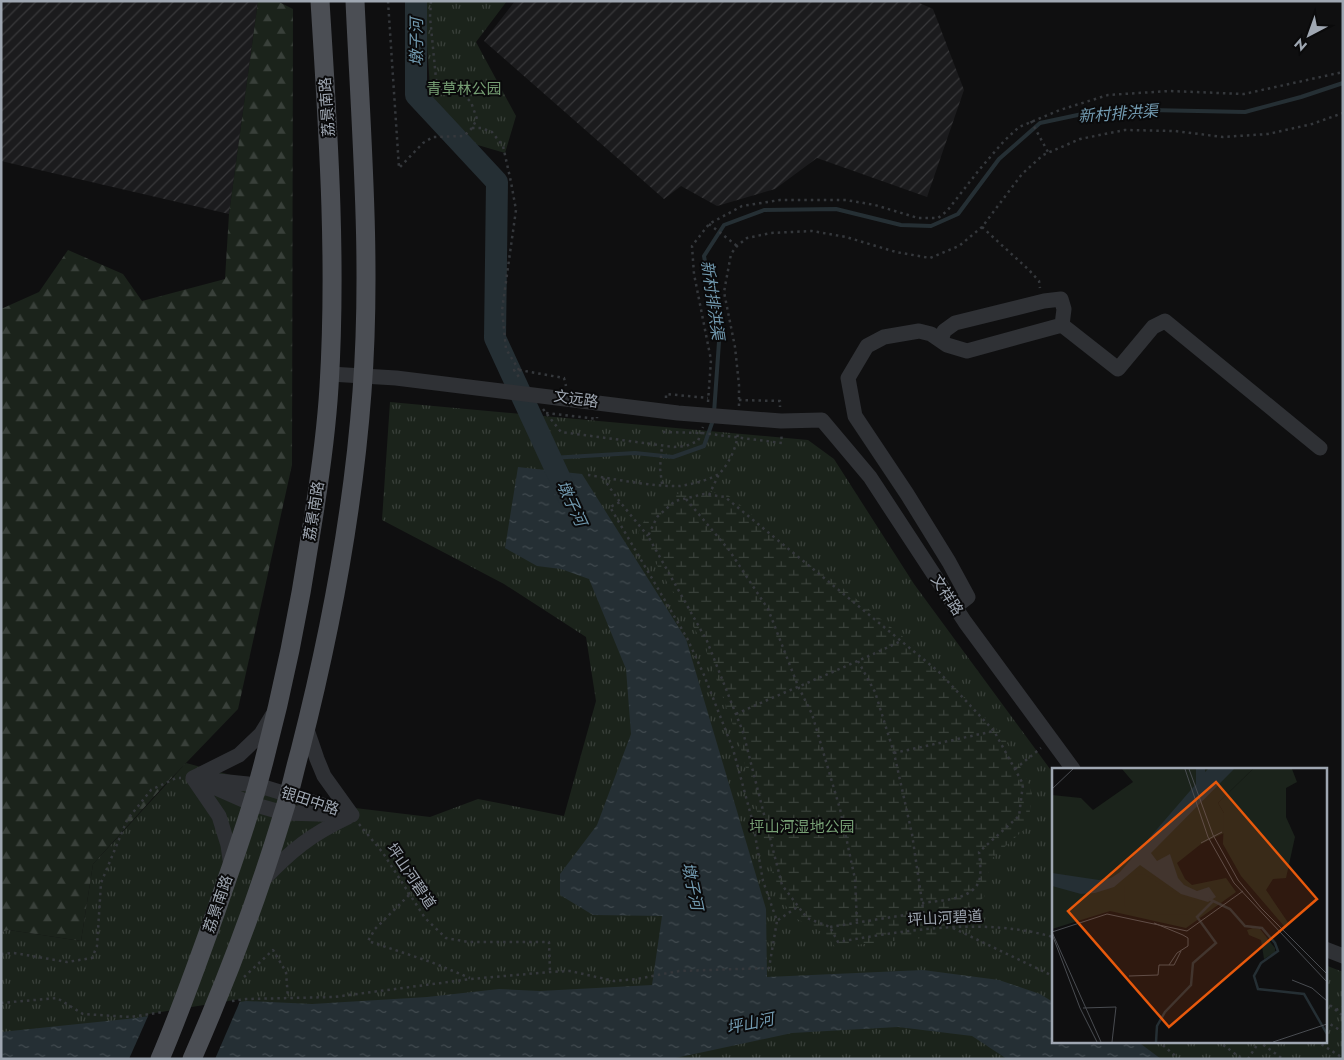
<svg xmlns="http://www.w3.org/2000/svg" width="1344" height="1060" viewBox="0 0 1344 1060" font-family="Jost,'Noto Sans SC',sans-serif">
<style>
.industrial{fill:url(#industrial-furrows)}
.grass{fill:url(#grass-tufts)}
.forest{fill:url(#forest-firs)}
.wetland{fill:url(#wetland-marsh)}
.water{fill:url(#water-ripples)}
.pier{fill:#0f0f10}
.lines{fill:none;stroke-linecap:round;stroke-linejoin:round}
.stream{stroke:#252f34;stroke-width:4}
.river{stroke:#252f34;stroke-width:22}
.path{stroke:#35383c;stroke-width:2.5;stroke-dasharray:2.5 4;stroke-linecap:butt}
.minor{stroke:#2f3135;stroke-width:15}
.major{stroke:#4b4e54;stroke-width:19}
.labels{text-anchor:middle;stroke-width:4;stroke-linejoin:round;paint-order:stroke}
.park-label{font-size:15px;fill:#769f74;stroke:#0a0a0b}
.street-label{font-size:15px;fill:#9fa7b2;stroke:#0a0a0b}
.water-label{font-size:16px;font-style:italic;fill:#729ab0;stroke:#0a0a0b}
.inset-river{fill:none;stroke:#252f34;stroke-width:2.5}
.inset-road{fill:none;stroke:#494c51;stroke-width:1}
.view{fill:#e8590c;fill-opacity:0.15;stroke:#e8590c;stroke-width:2.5}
.inset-edge{fill:none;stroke:#9fa7b2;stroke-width:2.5}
</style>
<defs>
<pattern id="industrial-furrows" width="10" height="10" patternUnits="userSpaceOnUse" patternTransform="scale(1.25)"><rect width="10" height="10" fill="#1b1b1d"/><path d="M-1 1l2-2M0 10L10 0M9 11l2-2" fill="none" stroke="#39393b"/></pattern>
<pattern id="grass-tufts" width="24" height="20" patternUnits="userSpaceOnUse" patternTransform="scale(1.25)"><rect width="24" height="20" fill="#1b231b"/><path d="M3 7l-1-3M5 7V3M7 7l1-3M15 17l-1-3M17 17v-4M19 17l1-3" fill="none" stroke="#39403a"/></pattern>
<pattern id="forest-firs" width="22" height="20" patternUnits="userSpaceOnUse" patternTransform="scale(1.25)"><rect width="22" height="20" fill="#1b231b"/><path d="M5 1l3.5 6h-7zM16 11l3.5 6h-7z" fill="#39403a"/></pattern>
<pattern id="wetland-marsh" width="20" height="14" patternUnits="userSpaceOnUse" patternTransform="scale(1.25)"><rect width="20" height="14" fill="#1b231b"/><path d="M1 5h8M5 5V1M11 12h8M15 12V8" fill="none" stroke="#39403a"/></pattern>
<pattern id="water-ripples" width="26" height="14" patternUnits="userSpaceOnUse" patternTransform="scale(1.25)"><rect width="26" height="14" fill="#252f34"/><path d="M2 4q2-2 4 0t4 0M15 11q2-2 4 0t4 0" fill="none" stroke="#414a4f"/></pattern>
</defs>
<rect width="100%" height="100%" fill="#0f0f10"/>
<path class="industrial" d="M3 1H258L229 214 1 161V6Z
M515 1H915L933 9 964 90 927 197 817 158 775 189 717 206 681 186 664 199 484 41Z"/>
<path class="grass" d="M424 1H507L476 42 516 116 505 153 464 141 431 102Z
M390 402 808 440 834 459 914 584 1053 773V1041H1325V965L1343 972V1059H1V932L9 930 81 941 93 864 186 763 355 808 430 817 478 799 564 816 596 701 586 637 504 584 382 520Z"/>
<path class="forest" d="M258 1H277L293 9 292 465 238 709 160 790 93 864 81 941 9 930 1 932V309L39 292 68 250 123 274 142 301 225 279 229 214Z"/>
<path class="wetland" d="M695 489 728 495 913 645 1003 736 1027 779 1032 794 1028 826 988 862C988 870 990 879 989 886 986 904 963 909 948 914L942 936 835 947 827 935 797 919 779 898 740 745 704 645 638 533C654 500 661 498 695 489Z"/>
<path class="water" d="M518 467 582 474 686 639 766 909 767 977 923 970 999 980 1040 994 1053 1002V1041H1137L1161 1059H1007L972 1036 898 1027 792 1033 671 1059H1V1032L136 1018 246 1001 312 1004 427 997 499 989 540 991 652 985 662 916 593 915 560 895V874L597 825 631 734 626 669 589 579 561 569 537 566 505 548Z"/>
<path class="pier" d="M241 999 215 1059H129L149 1014Z"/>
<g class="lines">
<path class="stream" d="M714 413 719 342 704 256 724 225 764 210 836 209 901 225 931 226 958 214 999 159 1040 123 1087 113 1150 110 1245 112 1301 97 1343 83
M551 458 635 453 673 457 704 446 713 420"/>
<path class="river" d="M416 1V95L497 182 495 338 569 498"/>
<path class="path" d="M388 1 399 168 423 143 433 137 464 136 472 128 477 119 471 102 456 88 437 89 430 17 431 1
M1031 121 1048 152
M472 128H481L492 132 503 146 511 182 516 210 502 310 506 349 519 370H514L521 380
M709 224 737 246
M982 227 1029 270 1039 281 1040 288
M519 370 564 378 566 386
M666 398V394L708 398
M739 400 780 401V407
M708 402 711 360 694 274 692 246 709 224 742 206 780 200H846L875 205 918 218H938L947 211 979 170 1004 141 1019 127 1060 110 1108 95 1170 91 1244 94 1343 72
M739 406V385L735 347 724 292 731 254 737 246 747 238 771 233 812 231 846 237 896 252 930 258 959 246 982 227 1022 174 1043 155 1080 139 1125 130 1175 131 1223 137 1268 134 1312 124 1343 113
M543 409 561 432 674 447 686 446 698 441 703 427
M546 413 597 419V417
M663 432 702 433 782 443 781 433
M588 475C615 479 653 487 680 486 689 485 713 479 720 473 730 462 737 446 738 432
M603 478 620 502 648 536
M662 484 660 468 662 446
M709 495 719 474
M686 499 729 550 768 609 798 686 812 714 840 809 855 879 857 922
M858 661 875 692 894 753 912 834 926 929
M736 714C791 689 847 667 901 641
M894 753 994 731
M1015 769 1041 748
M359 824 383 853 425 918 446 938 468 942H549L550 972
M409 895 375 929 368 941 431 962 470 978
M922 903C940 900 976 901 980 877 981 869 980 860 979 852L1019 816 1023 784 994 731 939 672 725 497 704 494 675 501 657 517 648 536 707 641 743 732 782 885 807 918 830 927 838 942C908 930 983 917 1053 937
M778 920 799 906
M830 927 923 912
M953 928 1053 976
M1 954 14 953 67 962 92 958 97 946 101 883 127 820 151 790 176 778H181
M244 977 273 950 286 972 288 998
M232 1001 246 999 334 997 471 979 550 972 570 971 614 981 637 979 679 971 769 968 777 921 763 881 753 823 733 749 704 675 687 638 610 507 620 502
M1325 1001 1343 1016
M1 1003 57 998 83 1014 131 1017 163 1012
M1336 1010 1343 1007
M1325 1021 1343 1032
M1158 1041 1179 1059
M1218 1041 1242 1059
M1258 1041 1283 1059
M1316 1041 1343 1058
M1248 1059 1259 1042"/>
<path class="minor" d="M941 341 944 331 955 323 1044 301 1061 299 1064 309 1062 325
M330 374 396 378 678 413 781 421 822 420 870 477 965 622 1073 769
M955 607 968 597 949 562 907 494 855 416 848 378 867 346 884 337 919 331 931 334 947 345 967 351 1062 325 1118 369 1153 327 1165 321 1320 448
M306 727 317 759 324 776 352 815
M193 778 252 804 284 813 352 815
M193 778 239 755 261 734 272 716
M193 778 219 816 228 845 231 867
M209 780 257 785 335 809
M263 880C292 850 310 835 348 817
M1325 949 1343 956"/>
<path class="major" d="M160 1059C181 1010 198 961 216 911 230 870 245 829 257 787 280 704 298 618 311 532 319 484 326 436 329 387 337 258 328 130 320 1
M192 1059C227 979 258 897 283 814 290 793 294 772 300 751 330 634 353 513 362 392 372 263 361 131 355 1"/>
</g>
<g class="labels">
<g class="park-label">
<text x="464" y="94">青草林公园</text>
<text x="802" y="832">坪山河湿地公园</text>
</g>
<g class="street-label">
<text transform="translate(327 107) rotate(-94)" y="5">荔景南路</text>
<text transform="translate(576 399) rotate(8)" y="5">文远路</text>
<text transform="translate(314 511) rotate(-81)" y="5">荔景南路</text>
<text transform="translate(947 595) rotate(57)" y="5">文祥路</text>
<text transform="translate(310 801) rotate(18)" y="5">银田中路</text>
<text transform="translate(411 876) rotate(56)" y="5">坪山河碧道</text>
<text transform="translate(218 904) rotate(-71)" y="5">荔景南路</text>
<text transform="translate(945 918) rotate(-3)" y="5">坪山河碧道</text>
</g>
<g class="water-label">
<text transform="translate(416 42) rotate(-90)" y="6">墩子河</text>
<text transform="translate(1118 113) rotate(-4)" y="6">新村排洪渠</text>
<text transform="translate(713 300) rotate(82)" y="6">新村排洪渠</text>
<text transform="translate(572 503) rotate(65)" y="6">墩子河</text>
<text transform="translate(693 886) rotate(78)" y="6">墩子河</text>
<text transform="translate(750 1023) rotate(-12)" y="6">坪山河</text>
</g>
</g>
<g transform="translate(1052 768)">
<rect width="275" height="275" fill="#0f0f10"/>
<path d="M70 1H201L166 35 172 45V65L149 76 125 95 133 111 140 117 174 110 184 124 134 160 58 143 0 161V27L29 30 41 42 81 14ZM201 160 208 161 223 180V184L212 191 209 172 197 167 195 162Z" fill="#1b231b"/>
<path d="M201 1H240L245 14 234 20V49L243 69 234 110 221 111 214 122 237 156 232 158 189 108 171 76 172 45 166 35Z" fill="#1b231b"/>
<path d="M83 106 94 107 126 127 144 133V140L138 146 103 147 78 143 73 138 72 118Z" fill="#1b231b"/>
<path d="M144 1H153V4L156 1H182L99 85 105 93 118 86 126 110 132 117 145 123 157 119 164 129 156 134 129 126 88 97 62 119 43 125 29 126 0 118V105L47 112 59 110 68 104 144 16Z" fill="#252f34"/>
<path class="inset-river" d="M157 131 178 141 193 158 210 160 223 175 226 183 209 195 202 208 206 221 252 226 275 266M104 274 105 258 113 244 139 217 141 195 164 175 145 149 161 133"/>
<path class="inset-road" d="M133 1 156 69 182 115 275 214M137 1 161 67 186 112 209 140 275 206M0 21 21 1M149 75 170 64M0 164 55 146 135 163 191 123M0 164 49 274M0 166 28 240 45 274M117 197H122L129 183M77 208 106 207 107 197H117L125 185 136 178V170L131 167 102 155M240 212 260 220 275 233M31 240 64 239 60 274M221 274 275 256"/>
<path class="view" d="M164 14 265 131 117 259 16 143Z"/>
<rect width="275" height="275" class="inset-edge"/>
</g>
<rect width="1344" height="1060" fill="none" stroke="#9fa7b2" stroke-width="5"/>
<g transform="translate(1309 35) rotate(221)" stroke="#0a0a0b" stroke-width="4" paint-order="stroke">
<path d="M0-4L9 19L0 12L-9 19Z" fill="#9fa7b2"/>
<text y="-8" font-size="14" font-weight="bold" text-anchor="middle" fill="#9fa7b2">N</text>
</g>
</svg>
